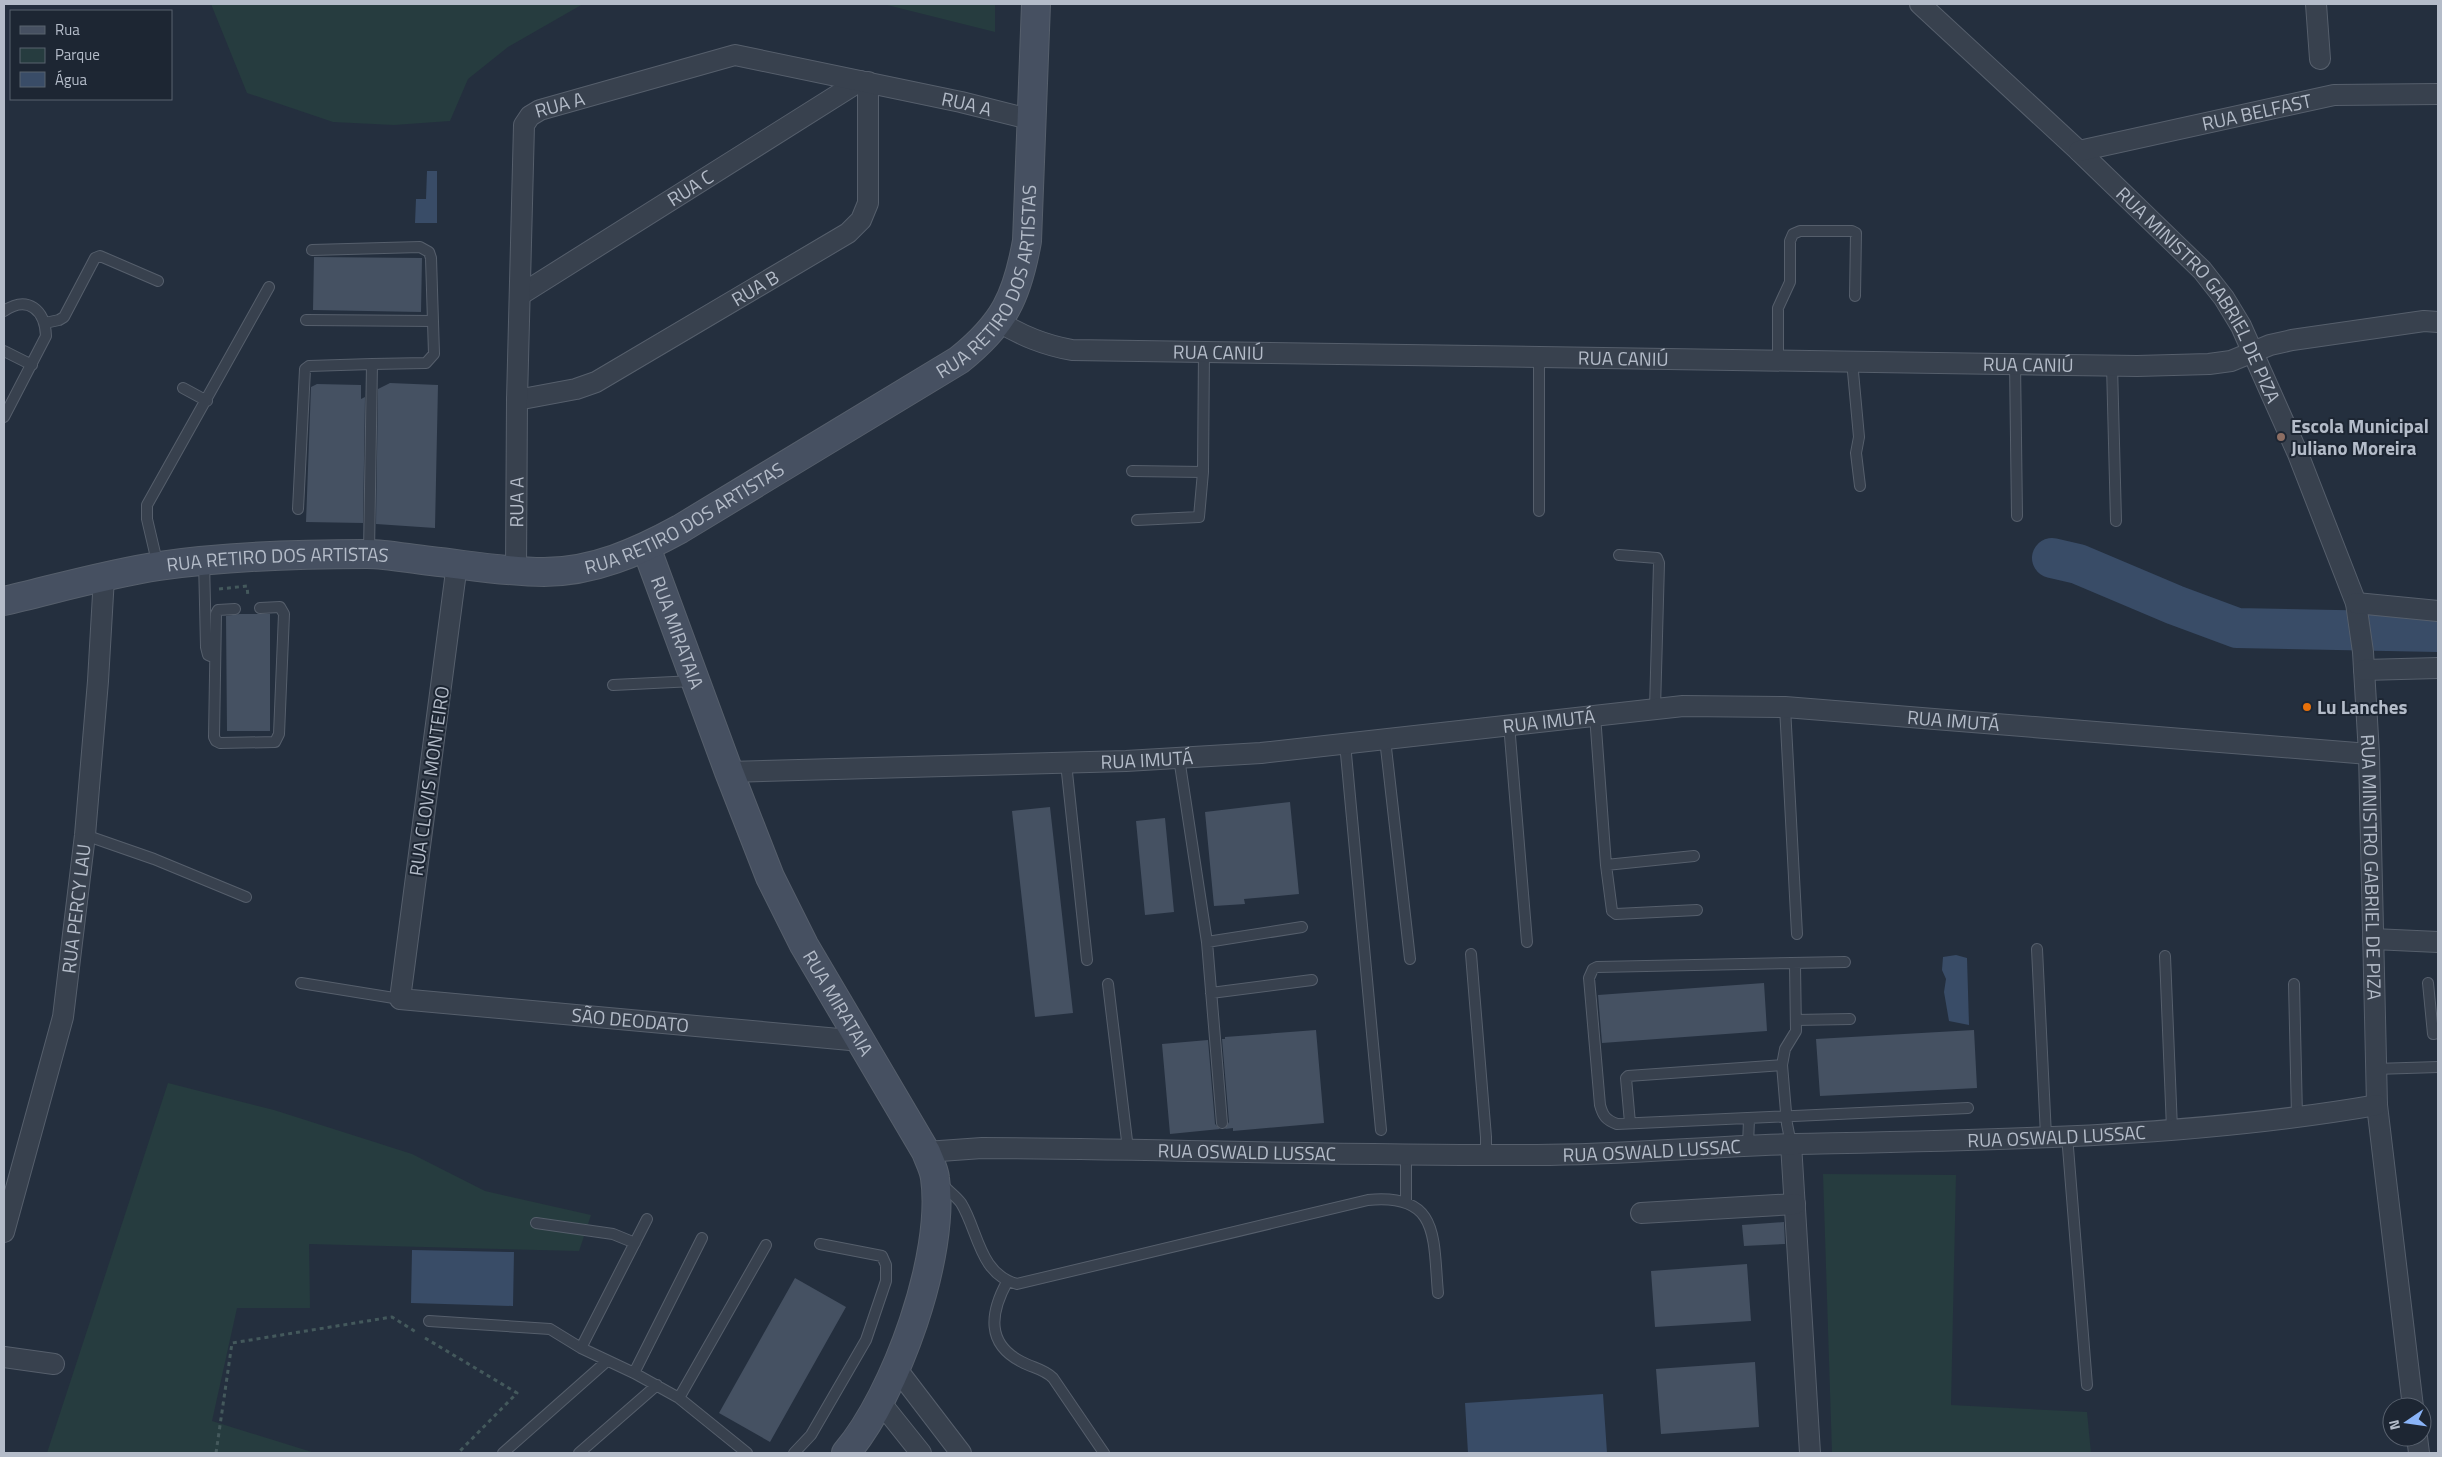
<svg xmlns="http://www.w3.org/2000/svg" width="2442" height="1457" viewBox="0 0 2442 1457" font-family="'Titillium Web',sans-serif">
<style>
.green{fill:#263c3f}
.water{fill:#394c67}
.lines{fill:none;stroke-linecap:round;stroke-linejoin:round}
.river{stroke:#394c67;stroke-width:40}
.building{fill:#455162}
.lane-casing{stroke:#565f6c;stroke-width:12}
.street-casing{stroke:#565f6c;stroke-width:22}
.secondary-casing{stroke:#565f6c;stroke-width:30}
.path{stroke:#44595c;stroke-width:3;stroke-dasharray:4 4;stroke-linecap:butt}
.lane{stroke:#38414e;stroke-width:10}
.street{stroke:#38414e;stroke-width:20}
.secondary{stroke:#465061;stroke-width:28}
.education-dot{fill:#8d6e63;stroke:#1d2633;stroke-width:2}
.food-dot{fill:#e8710a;stroke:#1d2633;stroke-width:2}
.labels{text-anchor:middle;stroke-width:4;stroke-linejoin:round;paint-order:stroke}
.street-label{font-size:19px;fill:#b4bcc9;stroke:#1d2633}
.poi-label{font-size:19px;font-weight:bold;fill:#b4bcc9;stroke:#1d2633;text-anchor:start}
</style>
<rect width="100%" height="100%" fill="#242f3e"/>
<path class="green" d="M211 4H583L508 47 468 79 450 121 394 125 333 122 247 93Z
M883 4H995V32Z
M168 1083 274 1110 412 1154 485 1191 591 1215 579 1251 309 1244 310 1308H237L212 1421 315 1453H47Z
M1823 1174 1956 1175 1951 1405 2087 1412 2091 1453H1832Z"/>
<path class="water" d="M427 171H437V223H415L416 199H426Z
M1956 955 1967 958 1969 1025 1949 1021 1944 992 1946 979 1942 970 1943 957Z
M412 1250 514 1252 513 1306 411 1303Z
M1603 1394 1607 1453H1468L1465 1403Z"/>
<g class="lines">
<path class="river" d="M2052 558 2078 564 2175 605 2237 628 2438 632"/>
</g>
<path class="building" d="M314 257 422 258 421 312 313 310Z
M390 383 438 385 435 528 376 524 378 389Z
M317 384 361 385V399L365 397 363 523 306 522 311 387Z
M240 614H270V731H227L226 616Z
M1290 802 1299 894 1244 899 1245 904 1214 906 1205 812Z
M1050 807 1073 1013 1035 1017 1012 811Z
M1165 818 1174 912 1145 915 1136 821Z
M1764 983 1767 1031 1602 1043 1598 995Z
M1316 1030 1324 1123 1233 1131V1128L1225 1129 1229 1122 1222 1039H1225V1037Z
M1974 1030 1977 1088 1820 1096 1816 1039Z
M1208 1040 1215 1124 1220 1129 1170 1134 1162 1044Z
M1784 1222 1785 1244 1744 1246 1742 1225Z
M1747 1264 1751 1321 1655 1327 1651 1271Z
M795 1278 846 1307 770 1442 719 1413Z
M1755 1362 1759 1427 1661 1434 1656 1369Z"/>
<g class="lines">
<g class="lane-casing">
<path id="lane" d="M312 250 420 247 429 252 431 258 434 354 426 363 372 364
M4 311C28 295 45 310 46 336L4 417
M306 320 433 321
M45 323 59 320 64 317 95 258 100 256 158 281
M4 351 32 365
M1778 360V308L1790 282V241L1793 234 1800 231H1852L1856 233 1855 296
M1852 361 1859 437 1856 453 1860 486
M2015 362 2017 516
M2112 365 2116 521
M183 388 207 401
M1132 471 1203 472
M298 509 305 369 309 366 372 364 369 552
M1539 511V356
M1137 520 1199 517 1203 472 1204 351
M1619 555 1657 558 1659 563 1655 709
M204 561 206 647 208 655 215 658
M158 566 147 519V505L269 287
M235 609 218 610 216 614 214 737 216 741 220 743 275 742 279 734 284 614 280 607 260 608
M613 685 694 681
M1785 707 1797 934
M1595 715 1606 865 1612 911 1616 914 1697 910
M1509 724 1527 942
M1385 739 1410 959
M1345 743 1381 1130
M1179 758 1207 942 1222 1123
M1066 763 1087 960
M85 835 154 859 246 897
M1606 865 1694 856
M1207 942 1302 927
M2037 949 2046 1136
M1471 954 1486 1137V1155
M2165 956 2172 1129
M1845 962 1597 967 1593 969 1589 978 1600 1105C1603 1116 1606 1120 1617 1124L1968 1108
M301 983 400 999
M2428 983 2433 1034 2438 1033
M1108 984 1128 1149
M2294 984 2297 1116
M1211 993 1312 980
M1796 1020 1850 1019
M2375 1069 2438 1067
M1630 1123 1626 1078 1628 1076 1782 1065
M2067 1135 2087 1385
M1791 1144 1787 1124 1782 1065 1785 1049 1796 1031 1795 965
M1748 1146 1749 1119
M1406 1154V1201
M941 1183C947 1190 956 1196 961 1203 978 1230 979 1274 1017 1284L1368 1200C1440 1193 1433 1238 1438 1293
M536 1223 613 1234 635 1243
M1007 1282C990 1313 986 1344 1022 1362 1033 1368 1044 1369 1053 1378L1104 1453
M429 1321 550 1329 581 1348 634 1373 679 1398 747 1453
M581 1348 647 1219
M634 1373 702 1238
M679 1398 766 1245
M503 1453 607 1361
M579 1453 657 1385
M794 1453 811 1435 866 1340 886 1281V1265L882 1256 820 1244"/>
</g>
<g class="street-casing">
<g id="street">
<path id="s1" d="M1920 4 2079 151 2202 270 2224 298 2241 326 2298 454 2356 603 2363 652 2369 754 2377 1105 2413 1407"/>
<path d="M2316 4 2320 59"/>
<path id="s2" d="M2079 151 2334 95 2438 94"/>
<path id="s3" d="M520 295 860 81"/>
<path id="s4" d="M999 322C1023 336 1044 345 1072 350L2137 366 2209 364 2231 361 2270 345 2292 340 2424 321 2438 322"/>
<path id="s5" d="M517 400 576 389 596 382 848 233 861 220 868 203V82"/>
<path id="s6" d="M457 564 400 999 861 1041"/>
<path id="s7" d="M516 571 517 400 524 125 530 116 540 110 735 55 961 102 1033 120"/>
<path d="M2356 603 2438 611"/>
<path d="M2364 670 2438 668"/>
<path id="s8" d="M729 772 1126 761 1261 753 1683 706 1785 707 2369 754"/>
<path d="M2373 939 2438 942"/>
<path d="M1791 1144 1810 1453"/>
<path id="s9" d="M926 1152 982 1148C1167 1149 1352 1156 1537 1155 1623 1155 1710 1146 1796 1144 1990 1140 2187 1138 2377 1105"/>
<path d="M1641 1213 1795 1204"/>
<path id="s10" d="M4 1232 63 1017 85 835 98 681 104 577"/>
<path d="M4 1357 54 1364"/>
<path d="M896 1368 961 1453"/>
<path d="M881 1403 921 1453"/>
<path d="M2417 1437 2419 1453"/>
</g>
</g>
<g class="secondary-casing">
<g id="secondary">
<path id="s11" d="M646 547 729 772 770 877 804 945 926 1152C929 1160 934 1169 935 1178 946 1255 896 1394 846 1453"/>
<path id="s12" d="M4 601C55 589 107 574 159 566 227 556 298 554 367 554 388 554 410 559 431 561 468 565 506 572 544 572 593 572 638 552 680 529L959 360C1004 324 1017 297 1027 241L1036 4"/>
</g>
</g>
<path class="path" d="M219 589 247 586 248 597
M425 1338 517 1393 458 1453
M216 1453 232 1343 392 1317 416 1332"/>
<use href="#lane" class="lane"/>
<use href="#street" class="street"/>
<use href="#secondary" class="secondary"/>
</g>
<circle class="education-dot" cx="2281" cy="437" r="5"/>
<circle class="food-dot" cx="2307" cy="707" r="5"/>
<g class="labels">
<g class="street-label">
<text dy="7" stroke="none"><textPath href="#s7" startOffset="908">RUA A</textPath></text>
<text dy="7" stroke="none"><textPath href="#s7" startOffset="489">RUA A</textPath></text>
<text dy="7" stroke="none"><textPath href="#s2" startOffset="182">RUA BELFAST</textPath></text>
<text dy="7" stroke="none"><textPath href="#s3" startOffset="201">RUA C</textPath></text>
<text dy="7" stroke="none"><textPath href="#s12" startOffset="1102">RUA RETIRO DOS ARTISTAS</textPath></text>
<text dy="7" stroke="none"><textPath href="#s5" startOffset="266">RUA B</textPath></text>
<text dy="7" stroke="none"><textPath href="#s1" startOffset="406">RUA MINISTRO GABRIEL DE PIZA</textPath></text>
<text dy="7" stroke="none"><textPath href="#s4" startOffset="225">RUA CANIÚ</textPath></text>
<text dy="7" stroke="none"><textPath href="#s4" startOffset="630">RUA CANIÚ</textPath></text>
<text dy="7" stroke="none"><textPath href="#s4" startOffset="1035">RUA CANIÚ</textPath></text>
<text dy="7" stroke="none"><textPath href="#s7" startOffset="69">RUA A</textPath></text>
<text dy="7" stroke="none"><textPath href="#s12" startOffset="698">RUA RETIRO DOS ARTISTAS</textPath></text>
<text dy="7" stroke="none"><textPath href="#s12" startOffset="278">RUA RETIRO DOS ARTISTAS</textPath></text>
<text dy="7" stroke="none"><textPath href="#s11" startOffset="91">RUA MIRATAIA</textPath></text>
<text dy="7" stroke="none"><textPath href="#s8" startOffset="822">RUA IMUTÁ</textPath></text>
<text dy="7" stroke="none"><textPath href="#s8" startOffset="1228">RUA IMUTÁ</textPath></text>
<text dy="7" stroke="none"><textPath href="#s8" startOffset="418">RUA IMUTÁ</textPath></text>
<text transform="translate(429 781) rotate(-82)" y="7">RUA CLOVIS MONTEIRO</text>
<text dy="7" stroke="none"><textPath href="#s1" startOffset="1021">RUA MINISTRO GABRIEL DE PIZA</textPath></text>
<text dy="7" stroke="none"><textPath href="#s10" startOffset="332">RUA PERCY LAU</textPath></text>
<text dy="7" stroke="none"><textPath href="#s11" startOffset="496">RUA MIRATAIA</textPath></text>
<text dy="7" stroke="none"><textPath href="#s6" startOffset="670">SÃO DEODATO</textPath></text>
<text dy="7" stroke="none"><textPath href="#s9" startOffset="1131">RUA OSWALD LUSSAC</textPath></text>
<text dy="7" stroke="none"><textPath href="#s9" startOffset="726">RUA OSWALD LUSSAC</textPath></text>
<text dy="7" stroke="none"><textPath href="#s9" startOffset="321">RUA OSWALD LUSSAC</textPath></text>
</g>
<g class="poi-label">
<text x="2291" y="433">Escola Municipal<tspan x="2291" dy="22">Juliano Moreira</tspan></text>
<text x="2317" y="714">Lu Lanches</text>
</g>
</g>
<rect width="2442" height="1457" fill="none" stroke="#b4bcc9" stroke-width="10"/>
<rect x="10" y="10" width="162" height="90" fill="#1d2633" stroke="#59626f"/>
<rect x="20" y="26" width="25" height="8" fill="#465061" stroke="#59626f"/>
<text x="55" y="35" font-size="15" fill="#b4bcc9">Rua</text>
<rect x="20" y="48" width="25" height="15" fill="#263c3f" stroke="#59626f"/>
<text x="55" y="60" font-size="15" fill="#b4bcc9">Parque</text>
<rect x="20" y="72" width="25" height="15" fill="#394c67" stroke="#59626f"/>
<text x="55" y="85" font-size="15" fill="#b4bcc9">Água</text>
<g transform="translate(2407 1422) rotate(257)"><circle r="24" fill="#1d2633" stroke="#59626f"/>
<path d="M0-4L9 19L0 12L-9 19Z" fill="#8ab4f8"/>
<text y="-8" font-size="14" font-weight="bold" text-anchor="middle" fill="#b4bcc9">N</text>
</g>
</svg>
